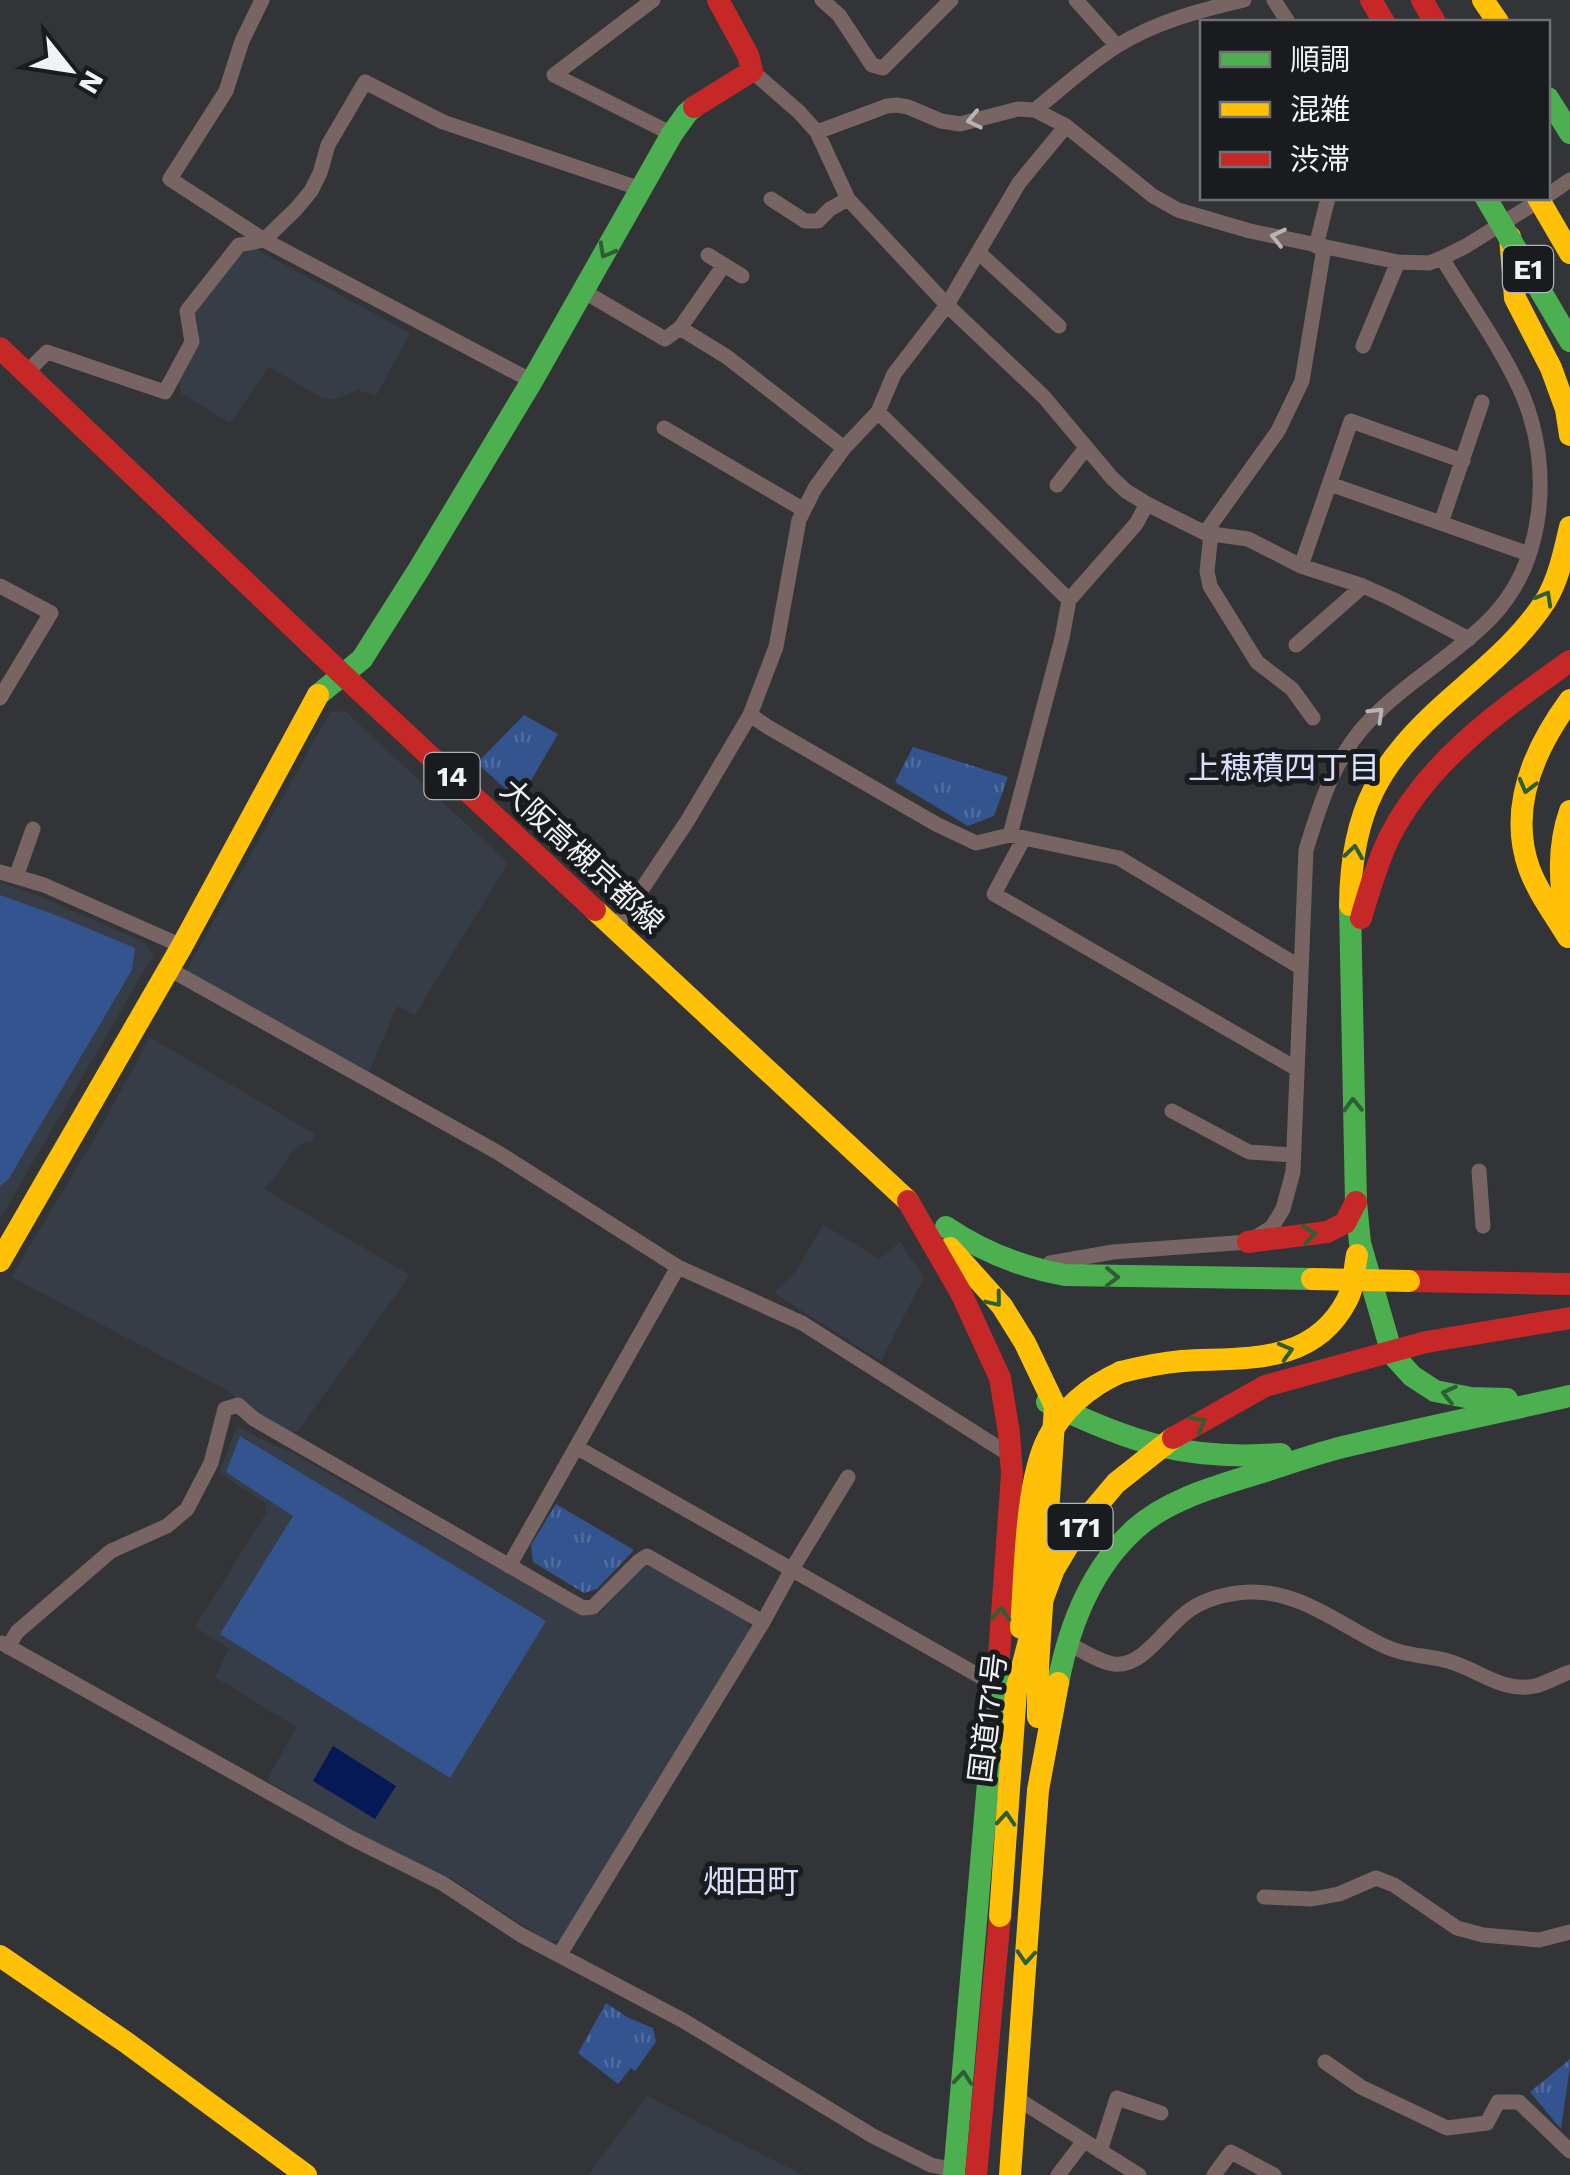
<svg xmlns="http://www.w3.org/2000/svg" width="1570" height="2175" viewBox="0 0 1570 2175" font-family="'Work Sans','Noto Sans JP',sans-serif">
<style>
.built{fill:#363d47}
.park{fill:url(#park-tufts)}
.garden{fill:#33548e}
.water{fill:#041956}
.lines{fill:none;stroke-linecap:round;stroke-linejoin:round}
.street{stroke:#776463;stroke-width:15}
.fast{stroke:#4caf50;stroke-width:22}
.slow{stroke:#ffc107;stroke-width:22}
.jam{stroke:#c62828;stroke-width:22}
.fast-bridge{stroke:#4caf50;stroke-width:22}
.slow-bridge{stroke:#ffc107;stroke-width:22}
.jam-bridge{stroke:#c62828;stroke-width:22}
.oneway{stroke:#bab2b4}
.oneway2{stroke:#305e34}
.labels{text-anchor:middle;stroke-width:10;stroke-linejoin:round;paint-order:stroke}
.shield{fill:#1a1b1e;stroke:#b0b2b5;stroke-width:2.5}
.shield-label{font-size:28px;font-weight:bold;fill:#f0f2f6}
.street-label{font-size:30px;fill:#f0f2f6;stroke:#1a1b1e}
.neighbourhood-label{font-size:32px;fill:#d8e0fd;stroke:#1a1b1e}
</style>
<defs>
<pattern id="park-tufts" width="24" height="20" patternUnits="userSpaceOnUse" patternTransform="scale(2.5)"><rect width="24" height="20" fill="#33548e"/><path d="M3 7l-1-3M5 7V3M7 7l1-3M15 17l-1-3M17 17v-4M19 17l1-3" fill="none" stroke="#516d9e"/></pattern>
</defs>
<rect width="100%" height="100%" fill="#323437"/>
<path class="built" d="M254 248 410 333 376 396 358 390 333 400 321 397 269 367 230 423 181 393 179 382 199 333 196 312 237 257Z
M345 711 508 863 415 1015 397 1006 369 1072 186 971 330 712Z
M0 882 39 896 144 942 154 954 0 1219Z
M150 1037 315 1134 312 1141 301 1144 290 1154 275 1178 264 1189 410 1275 298 1431 292 1432 267 1423 228 1391 11 1277 96 1136Z
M823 1224 879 1259 900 1242 924 1277 881 1361 774 1293 797 1270Z
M237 1426 271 1444 293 1453 401 1515 585 1615 600 1613 640 1569 649 1565 748 1622 749 1634 562 1940 547 1941 449 1877 347 1829 267 1780 296 1727 215 1677 229 1648 195 1627 266 1513 265 1503 219 1473Z
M647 2096 803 2175H588Z"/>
<path class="park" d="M524 715 558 734 519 801 477 763Z
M913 747 1008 777 994 816 968 826 895 782Z
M556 1504 634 1550 597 1589 584 1593 533 1562 531 1545Z
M606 2003 627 2017 653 2028 656 2042 635 2071 631 2068 618 2084 578 2053Z
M1570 2059V2066L1561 2129 1530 2092Z"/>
<path class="garden" d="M0 895 53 914 135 948 132 970 8 1180 0 1186Z
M240 1436 546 1621 450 1778 220 1634 293 1516 226 1472Z"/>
<path class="water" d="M333 1746 396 1786 375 1819 313 1781Z"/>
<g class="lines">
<path class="street" d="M262 0 242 41 226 91 170 179 264 240
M653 0 554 75 672 134
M822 0 839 15 872 65 883 68 951 0
M1076 0 1117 46
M1274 0 1288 22
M752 71 799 112 817 132 848 199 947 305 1044 397 1112 478 1126 491 1147 504 1205 533 1248 539 1301 566 1363 586 1392 599 1469 639
M1035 110C1061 89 1088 64 1117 46 1155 22 1201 10 1244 0
M817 132 887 106 897 105 908 107 941 121 960 124 1018 109 1035 110 1066 126 1153 196 1178 210 1250 231 1398 262 1429 263 1442 258 1466 246 1540 200
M1548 195 1570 180
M771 199 805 221H818L830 209 848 199
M1316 246 1328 198
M978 252 1059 326
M708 255 742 276
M583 291 665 339 680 328 727 357 844 448
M680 328 724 265
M1363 346 1398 262
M26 373 47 352 165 392 192 342 187 311 239 245 264 240
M532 381 264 240 296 209 311 191 320 173 328 145 365 82 443 122 641 189
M878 412 1069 600 1062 638 1010 835
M664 428 804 510
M1330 484 1529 554
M1057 485 1086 448
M1441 523 1482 402
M1205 533 1278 431 1302 381 1324 248
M1211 534 1207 571 1210 586 1257 662 1292 689 1313 718
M1301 566 1351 421 1463 461
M0 586 51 613 0 698
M1069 600 1136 524 1147 504
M1296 645 1363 586
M750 715 768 727 936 824 976 843 1010 835 1119 858 1300 967
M1024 838 994 894 1297 1069
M0 872 44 885 182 946
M16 877 33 829
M616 928 688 820 750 715 776 647 799 520 815 488 844 448 878 412 894 374 947 305 1019 183 1066 126
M169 969 497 1152 678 1267
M1172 1111 1249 1152 1293 1155
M1479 1171 1483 1226
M1050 1263 1113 1252 1248 1242 1272 1227 1283 1209 1293 1172 1306 850C1320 804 1335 756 1369 721 1406 682 1454 656 1491 618 1546 561 1552 467 1523 396 1502 348 1469 303 1442 258
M576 1447 997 1686
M509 1566 678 1267 802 1323 1010 1455
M763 1622 792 1569 848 1477
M1066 1642C1080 1649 1098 1662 1114 1664 1144 1668 1167 1624 1191 1609 1208 1598 1230 1593 1249 1592 1299 1590 1340 1625 1382 1645 1404 1656 1426 1655 1448 1661 1478 1669 1502 1693 1535 1686 1547 1683 1558 1676 1570 1672
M2 1643 351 1838 442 1883 521 1935 684 2021 873 2136 931 2165 955 2170
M8 1647 17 1632 111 1551 167 1526 187 1509 211 1463 225 1409 238 1405 254 1419 583 1608 593 1607 639 1561 647 1556 763 1622 560 1954
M1264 1897 1312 1899 1339 1894 1376 1878 1394 1885 1457 1928 1483 1935 1539 1940 1570 1932
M1325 2062 1361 2087 1447 2128 1487 2123 1498 2102H1519L1570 2151
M1016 2098 1139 2175
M1100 2151 1117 2098 1161 2113
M1058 2175 1084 2141
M1214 2175 1231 2152 1274 2175"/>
<path class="fast" d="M1548 98 1570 133
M318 695 362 659 419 569 532 381 672 134 687 113 694 107
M1350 905 1356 1202 1360 1243 1392 1354 1412 1376 1435 1391 1471 1398 1507 1399
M946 1227C983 1252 1021 1267 1065 1275L1312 1279
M1047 1402C1131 1443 1187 1461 1281 1454
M1058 1683C1069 1626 1091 1569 1135 1529 1168 1499 1218 1486 1259 1473 1288 1464 1317 1453 1347 1446 1421 1428 1496 1413 1570 1396
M954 2175 999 1656"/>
<path class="slow" d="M1483 0 1498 22
M1510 237 1515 298 1551 368 1566 409 1570 435
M1350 905C1351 809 1380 761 1450 699 1485 668 1521 639 1546 600 1559 578 1564 552 1570 527
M595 910 908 1201
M1566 921C1560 883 1557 848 1570 811
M1568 937C1555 915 1538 893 1529 868 1508 808 1534 749 1570 700
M950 1248 1002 1306 1025 1343 1055 1406 1038 1667V1717
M0 1261 182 946 318 695
M1121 1372C1141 1367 1161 1363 1182 1361 1245 1357 1313 1366 1347 1300 1354 1287 1354 1270 1357 1255
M0 1956 127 2043 306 2175
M1010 2175 1038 1790 1058 1683"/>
<path class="jam" d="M1371 0 1384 22
M1422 0 1435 22
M694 107 752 71 748 55 718 0
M0 348 343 675 595 910
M1361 918C1369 891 1377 863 1389 838 1428 760 1501 710 1570 661
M908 1201 961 1293 1000 1378 1009 1433 1012 1474 999 1656
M1248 1242 1327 1232 1345 1223 1356 1202
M1409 1281 1570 1284
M1426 1342 1570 1318
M976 2175 1000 1916"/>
<path class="fast-bridge" d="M1486 198 1570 341"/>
<path class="slow-bridge" d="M1538 198 1570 253
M1312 1279 1409 1281
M1021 1628C1025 1577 1025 1482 1048 1438 1064 1407 1090 1386 1121 1372
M1000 1916 1016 1691 1033 1625 1054 1569 1079 1527 1116 1483 1173 1438"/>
<path class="jam-bridge" d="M1173 1438 1265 1386 1426 1342"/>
</g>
<defs><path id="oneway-chevron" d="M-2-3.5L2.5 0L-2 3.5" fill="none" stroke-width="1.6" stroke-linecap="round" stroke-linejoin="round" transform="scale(2.5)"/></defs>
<g class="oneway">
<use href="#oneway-chevron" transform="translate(974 120) rotate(168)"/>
<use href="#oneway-chevron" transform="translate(1278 237) rotate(-167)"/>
<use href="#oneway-chevron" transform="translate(1377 714) rotate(-44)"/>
</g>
<g class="oneway2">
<use href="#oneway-chevron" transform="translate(606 251) rotate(119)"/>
<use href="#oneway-chevron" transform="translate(1545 598) rotate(-61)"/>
<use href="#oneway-chevron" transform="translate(1527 786) rotate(105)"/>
<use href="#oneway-chevron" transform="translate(1354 852) rotate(-82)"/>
<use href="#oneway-chevron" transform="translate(1353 1105) rotate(-92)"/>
<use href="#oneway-chevron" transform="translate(1309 1234) rotate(-7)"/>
<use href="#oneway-chevron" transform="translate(1112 1277) rotate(1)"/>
<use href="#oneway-chevron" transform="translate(995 1300) rotate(51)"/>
<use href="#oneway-chevron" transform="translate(1286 1351) rotate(-16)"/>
<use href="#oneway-chevron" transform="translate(1449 1394) rotate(-167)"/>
<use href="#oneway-chevron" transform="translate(1199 1423) rotate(-29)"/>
<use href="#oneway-chevron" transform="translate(1001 1614) rotate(-86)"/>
<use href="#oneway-chevron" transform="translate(1006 1819) rotate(-86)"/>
<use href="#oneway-chevron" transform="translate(1026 1957) rotate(94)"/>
<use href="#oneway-chevron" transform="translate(963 2078) rotate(-85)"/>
</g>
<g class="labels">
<g class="shield">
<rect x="1503" y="246" width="50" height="46" rx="8"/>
<rect x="424.5" y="753" width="55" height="46" rx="8"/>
<rect x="1047.5" y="1504" width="65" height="46" rx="8"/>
</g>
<g class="shield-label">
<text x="1528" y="279">E1</text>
<text x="452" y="786">14</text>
<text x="1080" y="1537">171</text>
</g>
<g class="street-label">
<text transform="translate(582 856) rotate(43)" y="10">大阪高槻京都線</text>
<text transform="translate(988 1718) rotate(-83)" y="10">国道171号</text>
</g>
<g class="neighbourhood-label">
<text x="1284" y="779">上穂積四丁目</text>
<text x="751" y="1893">畑田町</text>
</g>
</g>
<rect x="1200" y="20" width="350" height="180" fill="#1a1b1e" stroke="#707174" stroke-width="2.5"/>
<rect x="1220" y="52" width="50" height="15" fill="#4caf50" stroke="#707174" stroke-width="2.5"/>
<text x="1290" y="70" font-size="30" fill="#f0f2f6">順調</text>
<rect x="1220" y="102" width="50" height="15" fill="#ffc107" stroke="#707174" stroke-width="2.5"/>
<text x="1290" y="120" font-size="30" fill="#f0f2f6">混雑</text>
<rect x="1220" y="152" width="50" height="15" fill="#c62828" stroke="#707174" stroke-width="2.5"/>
<text x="1290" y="170" font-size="30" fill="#f0f2f6">渋滞</text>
<g transform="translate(70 70) rotate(120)" stroke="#1a1b1e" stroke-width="8" paint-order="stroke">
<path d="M0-8L18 38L0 25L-18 38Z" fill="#f0f2f6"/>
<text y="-15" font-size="28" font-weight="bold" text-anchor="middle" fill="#f0f2f6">N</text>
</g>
</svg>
